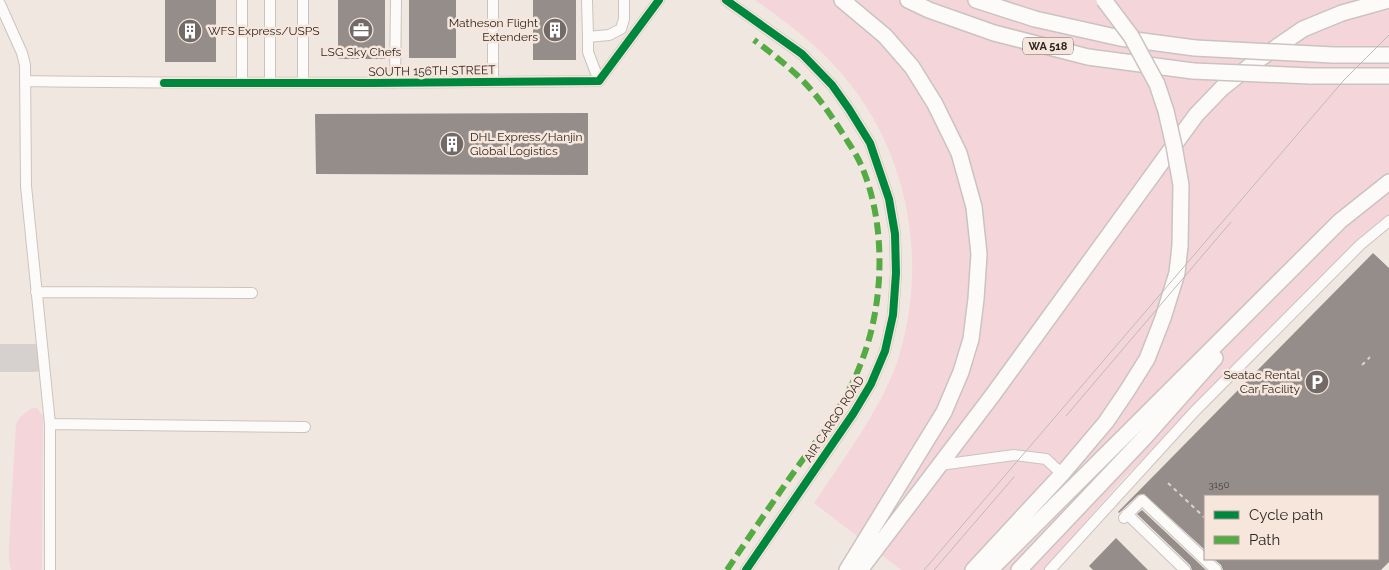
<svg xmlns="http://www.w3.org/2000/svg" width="1389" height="570" viewBox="0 0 1389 570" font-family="Raleway,sans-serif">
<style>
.green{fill:#f4d5da}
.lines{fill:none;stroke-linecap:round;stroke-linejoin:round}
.taxiway{stroke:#d6d1ce;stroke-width:28}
.building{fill:#948d8a}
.minor-casing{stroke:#cbc3bf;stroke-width:12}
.highway-casing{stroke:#cbc3bf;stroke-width:18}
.path{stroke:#d6d4d3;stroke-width:2;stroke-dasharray:4 4;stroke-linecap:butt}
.minor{stroke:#fdfbfa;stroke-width:10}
.highway{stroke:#fdfbfa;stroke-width:15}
.tram{stroke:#bdbbba;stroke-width:1}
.highway-bridge-casing{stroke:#cbc3bf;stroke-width:18;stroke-linecap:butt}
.highway-bridge{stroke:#fdfbfa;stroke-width:15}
.quiet{stroke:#54aa43;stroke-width:6;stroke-dasharray:12 6;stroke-linecap:butt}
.cycleway-casing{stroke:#f6e6db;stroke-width:11}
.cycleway{stroke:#00873e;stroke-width:8}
.labels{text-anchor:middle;stroke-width:5;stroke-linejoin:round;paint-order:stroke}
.number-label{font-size:10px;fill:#47403d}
.shield{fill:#f6e6db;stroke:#69605a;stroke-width:1}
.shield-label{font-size:11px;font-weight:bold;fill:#2d2723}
.poi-label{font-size:12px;fill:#2d2723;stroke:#f6e6db;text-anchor:end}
.street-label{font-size:12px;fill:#2d2723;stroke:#f6e6db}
</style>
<rect width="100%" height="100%" fill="#f0e7e1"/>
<path class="green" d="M755 0H1389V215L1358 242 1121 481 1044 570H901L814 503C834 473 856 443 874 411 878 404 883 396 886 388 892 376 898 362 901 349 929 249 904 137 831 62 808 38 782 19 755 0Z
M32 408H37L43 416 42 569 41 570H11L9 561V544L16 424 19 418Z"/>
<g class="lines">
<path class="taxiway" d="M0 358H34"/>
</g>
<path class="building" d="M165 0H216V62H165Z
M338 0H385V59H338Z
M409 0H456V58H409Z
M533 0H576V60H533Z
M588 113V175L316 174 315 114Z
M1373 253 1389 268V562L1381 570H1223L1221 565 1214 559H1378V496H1205V550L1144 494 1138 495 1119 513 1118 512Z
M1142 510 1206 570H1192L1190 565 1137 514Z
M1116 538 1148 570H1093L1089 566Z"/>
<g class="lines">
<g class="minor-casing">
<path id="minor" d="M242 0V83
M493 0V82
M587 0 588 37
M726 0 802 54 832 85 849 109 870 143 889 199 895 234 896 273 893 315 885 351 871 384 853 414 746 570
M0 4 22 53 25 65 26 186 50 424V570
M26 81C217 84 408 83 599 81L659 0
M599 81 588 52V37L609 35 621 29 624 19V0
M270 83V0
M303 83V0
M395 83 396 0
M36 292 252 293
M50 424 305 427
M940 465 1014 455 1046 459 1062 474
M1127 514 1185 570
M1124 518 1142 500 1216 570
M1050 570 1194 412 1360 245 1389 221"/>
</g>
<g class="highway-casing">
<path id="highway" d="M842 0 885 36 912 67 935 104 959 153 974 207 979 254 976 299 971 339 961 372 944 412 847 570
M908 0 929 10 994 33 1088 57 1193 71
M976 0 1035 19 1120 38 1195 48
M1333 55H1389
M1310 76H1389
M860 570 992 396 1196 115 1222 88 1255 62 1303 29 1342 13 1389 0
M973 570 1062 474 1106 422 1127 391 1147 359 1163 318 1177 273 1180 246
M990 570 1340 221 1389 182
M1019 570 1145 437 1215 358"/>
</g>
<path class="path" d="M1362 365 1370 357
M1168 483 1205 518"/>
<use href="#minor" class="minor"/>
<use href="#highway" class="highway"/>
<path class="tram" d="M1066 416 1231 222
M924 570 1344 80 1389 35
M934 570 1014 477"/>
<g class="highway-bridge-casing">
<path id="highway-bridge" d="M1104 0 1131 36 1157 84 1166 111 1174 146 1181 185 1180 246
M1195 48 1333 55
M1193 71 1310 76"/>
</g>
<use href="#highway-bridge" class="highway-bridge"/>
<path class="quiet" d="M727 570C747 540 768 509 789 479 814 443 843 409 859 368 871 339 877 310 879 279 881 243 877 206 864 172 860 161 854 151 848 142 833 118 818 95 798 76 784 63 769 51 754 40"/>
<g class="cycleway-casing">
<path id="cycleway" d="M726 0 802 54 832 85 849 109 870 143 889 199 895 234 896 273 893 315 885 351 871 384 853 414 746 570
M164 83H372L599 81 659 0"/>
</g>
<use href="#cycleway" class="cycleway"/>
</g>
<defs>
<g id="office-disc" transform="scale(1.25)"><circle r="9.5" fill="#716a66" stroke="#f6e6db"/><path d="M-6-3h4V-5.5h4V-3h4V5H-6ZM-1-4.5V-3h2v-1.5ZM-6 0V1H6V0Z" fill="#fff"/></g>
<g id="building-disc" transform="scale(1.25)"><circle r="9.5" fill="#716a66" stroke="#f6e6db"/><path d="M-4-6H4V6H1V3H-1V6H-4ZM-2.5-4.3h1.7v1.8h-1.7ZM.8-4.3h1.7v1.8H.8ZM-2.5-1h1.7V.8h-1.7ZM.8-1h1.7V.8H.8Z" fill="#fff"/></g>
<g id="parking-disc" transform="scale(1.25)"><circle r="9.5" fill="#716a66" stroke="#f6e6db"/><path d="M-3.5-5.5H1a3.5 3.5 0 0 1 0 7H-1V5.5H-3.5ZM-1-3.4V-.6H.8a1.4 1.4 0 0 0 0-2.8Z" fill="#fff"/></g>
</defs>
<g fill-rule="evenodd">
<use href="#office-disc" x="361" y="30"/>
<use href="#building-disc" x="555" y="30"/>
<use href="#building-disc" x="190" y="31"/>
<use href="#building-disc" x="452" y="144"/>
<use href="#parking-disc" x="1317" y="382"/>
</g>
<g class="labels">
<g class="number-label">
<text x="1219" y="488">3150</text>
</g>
<rect class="shield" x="1023" y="37.5" width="50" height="17" rx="4"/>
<g class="shield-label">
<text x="1048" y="50">WA 518</text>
</g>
<g class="poi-label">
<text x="538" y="27">Matheson Flight<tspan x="538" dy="14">Extenders</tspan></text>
<text x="208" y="35" text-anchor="start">WFS Express/USPS</text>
<text x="361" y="56" text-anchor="middle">LSG Sky Chefs</text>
<text x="470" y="141" text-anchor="start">DHL Express/Hanjin<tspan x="470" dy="14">Global Logistics</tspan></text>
<text x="1300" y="379">Seatac Rental<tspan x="1300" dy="14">Car Facility</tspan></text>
</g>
<g class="street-label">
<text transform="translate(432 71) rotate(-1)" y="4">SOUTH 156TH STREET</text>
<text transform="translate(834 419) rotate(-57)" y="4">AIR CARGO ROAD</text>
</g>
</g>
<rect x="1204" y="495" width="175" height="65" fill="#f6e6db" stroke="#a69a91"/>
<rect x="1214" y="511" width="25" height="8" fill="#00873e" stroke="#a69a91"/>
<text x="1249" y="520" font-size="15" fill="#2d2723">Cycle path</text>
<rect x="1214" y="536" width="25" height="8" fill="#54aa43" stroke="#a69a91"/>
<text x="1249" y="545" font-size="15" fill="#2d2723">Path</text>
</svg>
